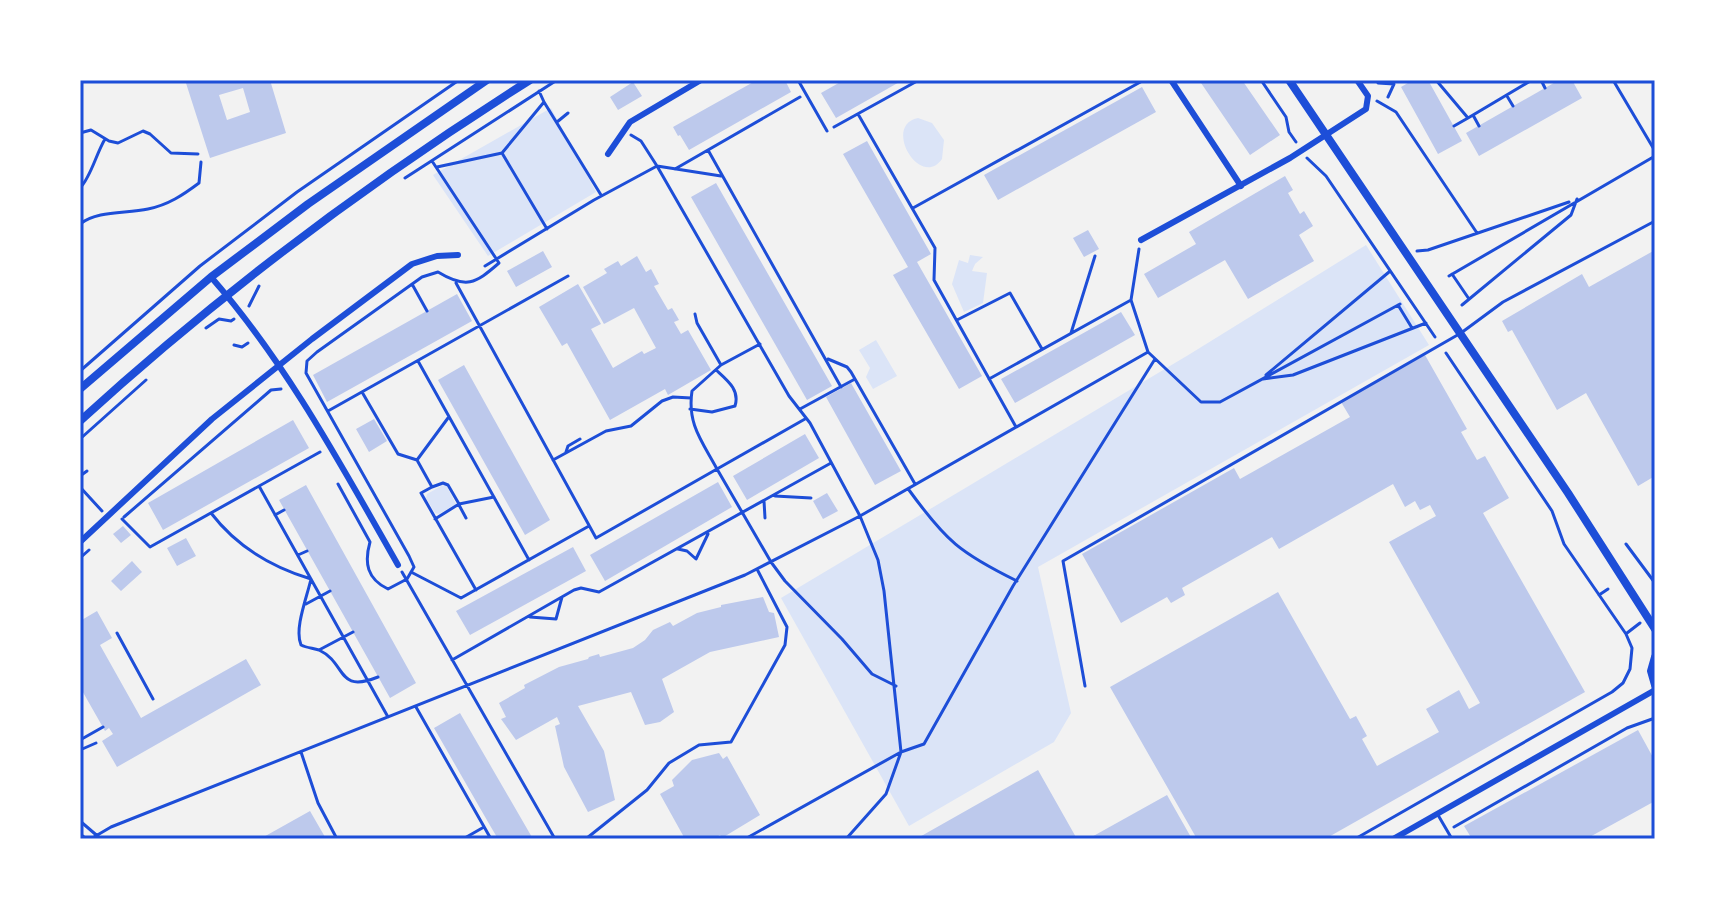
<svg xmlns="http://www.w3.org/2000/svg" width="1735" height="919" viewBox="0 0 1735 919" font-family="Lora,serif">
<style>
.green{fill:#dbe4f7}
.building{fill:#bdc9ec;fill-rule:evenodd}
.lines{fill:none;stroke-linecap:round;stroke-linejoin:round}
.path{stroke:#1d4ed8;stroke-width:3}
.service{stroke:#1d4ed8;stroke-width:3}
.minor{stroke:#1d4ed8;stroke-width:6}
.secondary{stroke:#1d4ed8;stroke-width:8}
.neatline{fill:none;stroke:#1d4ed8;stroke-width:3}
</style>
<rect width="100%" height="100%" fill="#f2f2f2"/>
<path class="green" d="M551 108 596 192 488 256 433 175Z
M918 118 932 123 944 140 942 159C920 190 882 125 918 118Z
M1366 245 1429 345 1038 567 1071 713 1054 742 909 826 781 598 1190 354Z
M970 255 983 257 975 264 972 271 987 273 983 303 964 312 952 284 959 260 968 263Z
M876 340 897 376 873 389 866 377 870 368 859 350Z
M443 485H446L456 504 439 514 435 513 426 498 427 494Z"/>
<path class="building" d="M185 80H270L286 133 210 158ZM243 88 250 112 227 120 219 95Z
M757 80H785L791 92 689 150 680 135 678 136 673 127Z
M844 80H903L836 118 821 93Z
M1199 80H1242L1280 135 1250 155Z
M1413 80H1428L1462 141 1438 154 1401 87Z
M1559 80H1572L1582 98 1479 156 1466 133Z
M633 82 642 96 618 110 610 97Z
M1142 87 1156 112 998 200 984 175Z
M867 141 931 254 917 262 982 376 959 389 893 275 908 267 843 154Z
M1285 176 1293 190 1288 193 1300 214 1304 211 1313 226 1299 235 1314 261 1248 299 1225 260 1158 298 1144 274 1196 244 1189 232Z
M716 183 832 386 807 400 691 197Z
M1088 230 1099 249 1084 257 1073 238Z
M1655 250V476L1638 486 1586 393 1557 410 1512 330 1508 332 1502 321 1582 274 1589 287Z
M543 251 552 267 516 287 507 271Z
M637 256 646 272 651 269 659 284 654 286 668 310 672 308 675 313 679 320 674 322 681 334 688 330 711 370 668 395 665 389 610 420 567 343 562 346 539 307 578 284 601 324 591 329 613 368 642 351 644 354 656 348 634 308 604 324 583 287 607 273 604 269 618 261 621 266Z
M457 294 472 321 327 402 313 375Z
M1121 312 1135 335 1015 403 1001 379Z
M1425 355 1467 429 1461 432 1477 460 1485 456 1509 498 1483 513 1585 692 1325 839H1197L1110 687 1278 592 1350 719 1356 716 1367 736 1362 739 1377 766 1439 732 1426 709 1459 690 1469 709 1480 703 1389 542 1436 516 1430 505 1420 510 1415 501 1405 507 1393 484 1279 549 1272 537 1182 588 1185 595 1171 603 1167 597 1121 623 1082 554 1234 468 1240 479 1350 417 1341 402Z
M464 365 550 520 525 535 438 380Z
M851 383 901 471 875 485 826 397Z
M374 419 387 441 369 452 356 429Z
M293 420 309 448 163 530 148 503Z
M805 434 819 458 747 500 733 476Z
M718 482 732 507 605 581 590 555Z
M306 485 416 683 390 698 279 500Z
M827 493 838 511 823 519 813 501Z
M123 526 131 535 121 543 113 534Z
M186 538 196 556 177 566 167 548Z
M573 547 586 571 470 635 456 611Z
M132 561 142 572 121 591 111 581Z
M763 597 769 612 774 613 779 637 710 652 662 679 674 712 660 722 645 725 631 692 578 706 604 751 615 800 588 812 564 767 555 726 560 724 557 717 516 740 501 719 506 717 499 703 525 688 524 685 559 667 588 659 589 657 599 654 600 657 633 648 645 640 653 630 670 622 673 626 697 613 721 607V605Z
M97 611 112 638 100 645 141 718 246 659 261 685 117 767 102 741 113 734 109 728 105 731 80 687V621Z
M460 713 533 839H498L488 822 434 728Z
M1638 730 1655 761V801L1586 839H1472L1464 826Z
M719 753 723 759 727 756 760 815 722 838 720 835 713 839H685L660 794 674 786 672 780 692 760Z
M1038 770 1077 839H916Z
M1167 795 1192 839H1088Z
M310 811 325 837 260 839Z"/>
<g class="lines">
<path class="path" d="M1261 80 1286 117 1289 132 1296 142
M1436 80 1468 118 1532 80
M1541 80 1545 88
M1613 80 1655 151
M1378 83 1394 84 1388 97
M539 91 544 102 502 153 547 229
M1507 96 1513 106
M1377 101 1396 112 1477 233
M544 102 601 195
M858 114 935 248 934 280 1016 427
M1473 115 1479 126
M557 122 568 113
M1454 126 1468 118
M834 127 919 80
M80 133 91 130 109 141 118 143 143 131 150 134 171 153 198 154
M631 135 641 141 657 166 789 396 810 423 860 516 878 560 884 591 901 752 886 794 846 839
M708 150 841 387
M1307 158 1326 176 1435 337
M657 166 721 176
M437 167 502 153
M675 169 800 97
M405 178 557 80
M80 188C91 177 96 154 105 139
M913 208 1144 80
M80 224C98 210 126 214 148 209 168 205 183 195 199 183L201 162
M1139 249 1131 300 1148 352 1201 402H1220L1400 304
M1417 251 1428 250 1569 202
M485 266 594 200 657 166
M1452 274 1469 299
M1449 276 1655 156
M456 283 596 538 717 469 771 562 785 581 842 639 872 674 896 686
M412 284 427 311
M1398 305 1412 328
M1462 305 1571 215 1577 199
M249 306 259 286
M695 314 697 323 721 365 760 344
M957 320 1010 293 1042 349
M206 328 219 319 231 321 234 319
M1071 333 1095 256
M234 345 242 347 248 343
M828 359 847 367 851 372 915 484
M418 361 529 560
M721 365 692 391C687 424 702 441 717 469L805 419
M80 371 200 266 297 192 459 80
M1266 375 1389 272
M989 379 1131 300
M1263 379 1293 375 1426 323
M362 392 398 454 417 460 432 487 421 493 476 590
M690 409 712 412 735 406C740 390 728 381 716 370
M800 409 855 379
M328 411 568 276
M80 439 146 380
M566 452 568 446 580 439
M417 460 448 418
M553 460 606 431 631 426 662 401 673 397 691 398
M80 476 87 471
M338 484 370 542C364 563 367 579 388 589L407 579 414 567 409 556 306 373 307 361 317 352 422 277 438 272C466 289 475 284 499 263L432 161
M259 486 388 717
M80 487 102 511
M432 487 443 483 448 485 459 504
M909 490C946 541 960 553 1017 581
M775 496 811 498
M764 501 765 518
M459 505 466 518
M211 513C237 547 271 567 311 579 307 597 294 629 301 645 307 648 313 648 319 650 347 663 336 694 378 677
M275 515 284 510
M124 517 271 390 281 389
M122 519 150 547 320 452
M435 519 459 504 494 497
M1626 544 1655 583
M678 549 687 551 696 559 708 534
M298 555 307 551
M80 558 89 550
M402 572 555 839
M411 572 461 598 589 526
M1599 595 1608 589
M306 604 330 591
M530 617 556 619 562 597
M117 633 153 699
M1627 633 1640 623
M319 650 353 632
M452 660 574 590 581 588 599 592 831 463
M416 707 491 839
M301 752 318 803 337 839
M80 821 101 839
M1454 827 1627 728 1655 718
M94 837 111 827 745 575 860 516 1148 352
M587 838 647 790 669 763 699 745 731 742 785 645 787 627 758 571
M463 839 484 827
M745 839 901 752 924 744 1013 586 1155 359
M1355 839 1612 692 1623 683 1630 669 1632 648 1626 634 1564 544 1552 511 1446 353"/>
<path class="service" d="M798 80 827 131
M1085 686 1063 561 1461 333 1503 302 1655 221
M80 740 103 727
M80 750 96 743
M1438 815 1452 839"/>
<path class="minor" d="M1171 80 1241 186
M608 154 630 122 701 80
M1141 240 1290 158 1366 109 1368 96 1357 80
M211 277C287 364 341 465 398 565
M80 542 212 419 312 339 412 264 437 256 458 255
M80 836 84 839
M1393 839 1655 690"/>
<path class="secondary" d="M1289 80 1568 493 1655 629
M80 389 211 277 308 204 487 80
M80 421C219 294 370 181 530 80
M1655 657 1651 671 1655 685"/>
</g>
<rect width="1735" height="919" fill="none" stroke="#ffffff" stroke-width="164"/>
<rect x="82" y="82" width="1571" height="755" class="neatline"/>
</svg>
